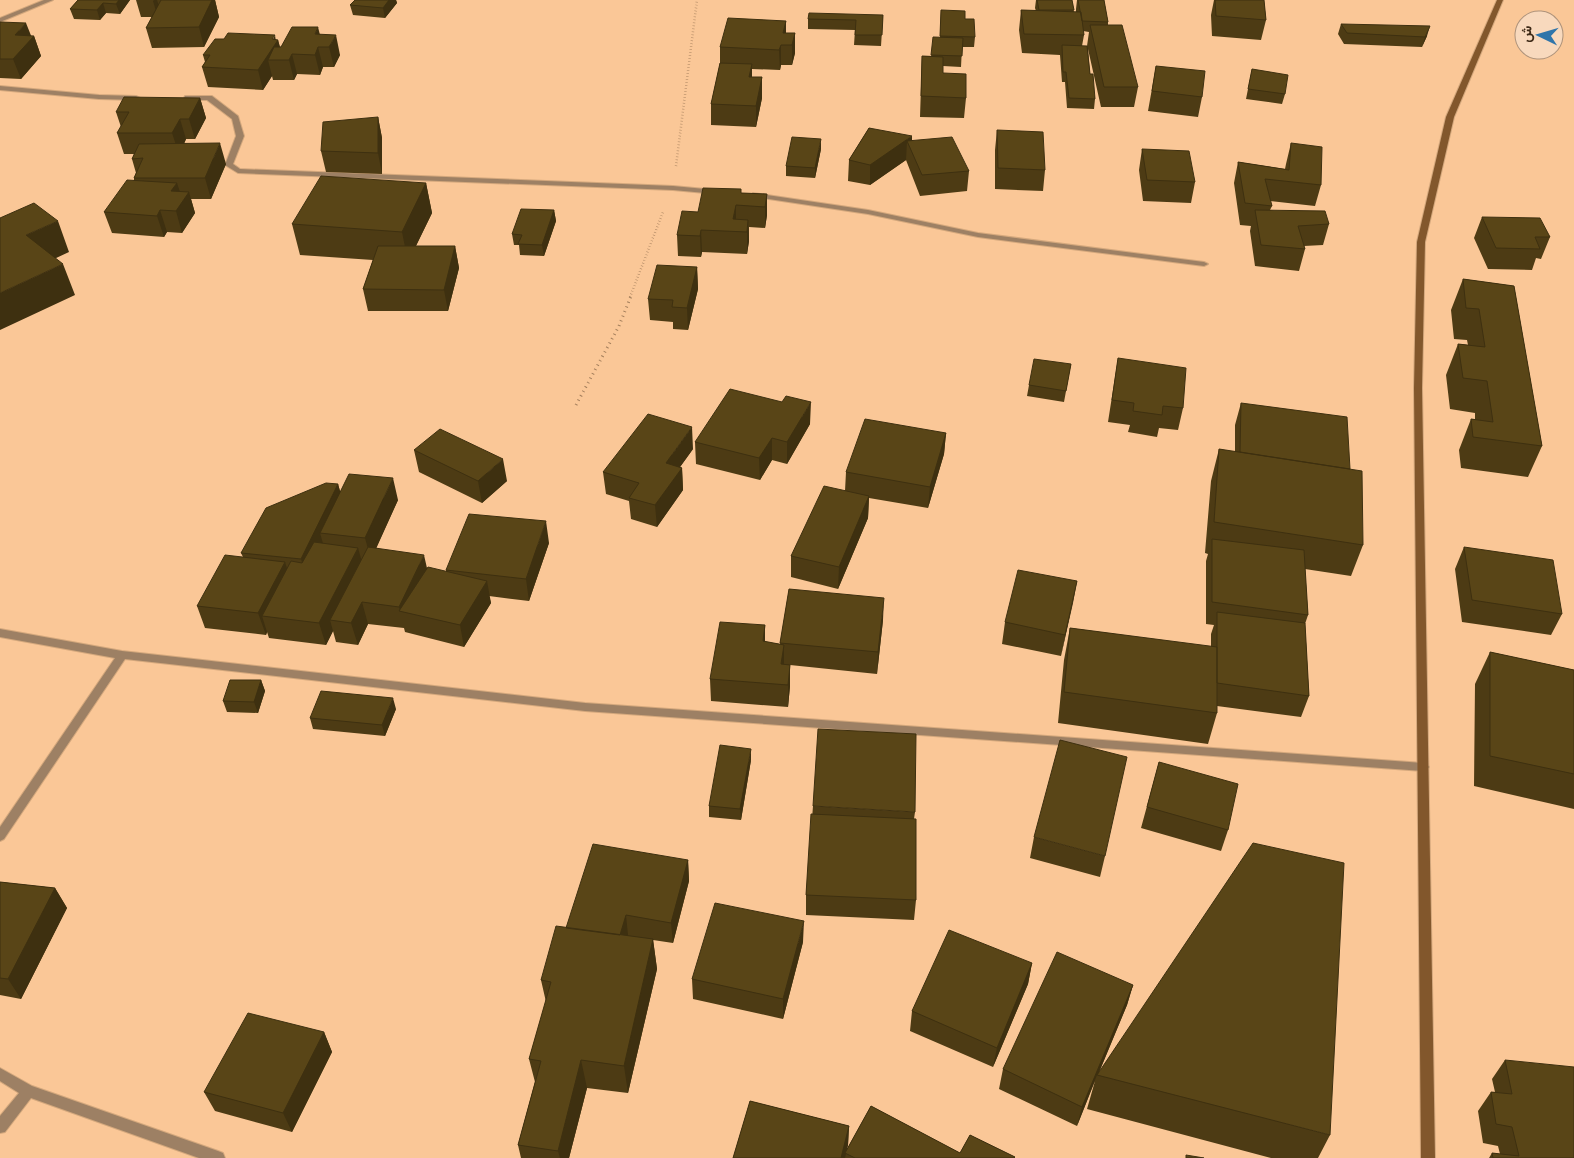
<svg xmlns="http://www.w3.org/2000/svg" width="1574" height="1158" viewBox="0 0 1574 1158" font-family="Ubuntu,Vazirmatn,sans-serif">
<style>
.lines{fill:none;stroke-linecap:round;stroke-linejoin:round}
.minor-casing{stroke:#d4a87d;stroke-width:2}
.secondary-casing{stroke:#d4a87d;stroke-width:2}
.path-far1{stroke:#a47f5c;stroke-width:2.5;stroke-dasharray:0.5 2.5;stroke-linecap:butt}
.path{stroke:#a47f5c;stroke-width:3;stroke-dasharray:1 4;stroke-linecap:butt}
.minor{fill:#9d8064;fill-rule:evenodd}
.secondary{fill:#82572c;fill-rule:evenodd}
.wall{fill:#4d3b14;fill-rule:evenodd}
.shaded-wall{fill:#3e3010}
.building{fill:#594517;stroke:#3e3010}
</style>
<rect width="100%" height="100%" fill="#fac797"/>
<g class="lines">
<g class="minor-casing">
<path id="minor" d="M44 0H53L0 22V18Z
M0 86 99 95 136 96 140 98 136 100 99 99 0 90Z
M185 96H212L238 116 244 136 233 164 240 169 673 186 716 190 720 192 716 194 673 190 238 173 225 165 236 136 232 119 207 100H188L184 98Z
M753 193 868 210 978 233 1204 262 1208 264 1204 266 978 237 868 214 756 197H753Z
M0 629 122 651 585 703 1423 763 1427 764 1429 767 1427 770 1423 771 585 711 125 659 4 839 0 841V827L115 658 0 637Z
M0 1068 32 1086 218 1151 223 1153 225 1158H199L31 1098 5 1132 0 1133V1116L19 1093 0 1081Z"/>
</g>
<g class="secondary-casing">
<path id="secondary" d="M1497 0H1503L1454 117 1425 242 1422 388 1435 1158H1421L1414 388 1417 242 1446 117Z"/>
</g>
<path class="path-far1" d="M676 166 697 0
M630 297 663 212"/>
<path class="path" d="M576 405 619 326 631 296"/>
<use href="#minor" class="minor"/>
<use href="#secondary" class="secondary"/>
</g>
<path class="wall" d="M78 0H130L120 14 106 13 100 20 74 19 70 9Z
M136 0H215L219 17 204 47 152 48 146 28 152 17H141Z
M355 0H396L397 3 385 18 353 15 350 5Z
M1036 0H1072L1074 12H1076V9L1077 0H1104L1108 22V25L1138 87 1134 107H1101L1088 49 1090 74 1095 99 1094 109 1067 108 1065 82H1062L1060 55 1022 53 1019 30 1021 10 1036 11 1035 8ZM1083 31 1089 32 1087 46H1082L1084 35Z
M1214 0H1264L1266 20 1261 40 1212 36 1211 15Z
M941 10 965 19 975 37 974 47H962L961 67 943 66V73L966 98 964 118 920 117 922 56H931L940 37Z
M883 15 881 46 854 45 855 30 808 29V19Z
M786 21V33H795V53L792 65H781L780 70 752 69V77H762V98L756 127 711 125V104L720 63V47Z
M0 22 31 36H34L41 56 21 79 0 78Z
M1341 24 1427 36 1422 47 1344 44 1338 34Z
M320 34 340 55 334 67H323L320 75 297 74 294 80H273L272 76 263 90 208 87 202 67 205 62 203 55 276 40H278L280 47Z
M1156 66 1202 97 1198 117 1148 111Z
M1252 69 1285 94 1282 104 1246 99Z
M200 98 206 118 195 139H186L184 144 226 164 211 199H191L195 213 182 233 167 232 164 237 112 233 104 212 134 180V178L136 173 132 159 134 154H124L117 133 121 127 116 112Z
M378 117 382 138V174L326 172 321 151Z
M869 128 912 141 969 171 967 191 920 196 906 160 870 185 848 181 849 160Z
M997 130 1045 170 1043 191 995 189V150Z
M1291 143 1321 185 1315 206 1270 201 1272 206 1270 210 1329 224 1323 245 1304 246 1305 249 1299 271 1255 266 1250 231 1251 226 1240 225 1234 183 1238 162 1285 169 1286 164Z
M821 149 815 178 786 176V166Z
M1142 149 1195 182 1191 203 1143 201 1139 170Z
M426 183 432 213 416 246H455L459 268 448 311H368L363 289 373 260 300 255 292 224Z
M741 193 767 194V215L765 228 749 227V241L747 254 702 252 701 257 678 256 677 235 698 212Z
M554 210 556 221 544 256 520 255 519 245H514L512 234Z
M1482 217 1550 237 1541 259 1536 258 1532 270 1488 269 1474 238Z
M697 267 698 289 688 330 673 329V322L650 320 648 299Z
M1463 279 1514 286 1542 446 1528 477 1461 468 1459 450 1471 419H1475V413L1450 409 1446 375 1458 344 1468 345 1467 340 1454 339 1451 310Z
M1118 358 1183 408 1178 430 1159 428 1157 437 1128 432 1130 425 1108 422Z
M1071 364 1064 402 1027 396 1029 385Z
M782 402 810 424 787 464 772 460 760 480 696 464 695 442Z
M1241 403 1350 469 1363 545 1351 576 1305 569 1308 615 1305 624 1309 696 1301 717 1217 706V713L1208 744 1058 723 1064 660 1070 628 1211 647V634L1214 625 1206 624V561L1208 554 1205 553 1211 481 1219 449 1235 452V425Z
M946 433 944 454 928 508 869 498 868 518 838 589 791 577V556L845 491 846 472Z
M693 449 680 467 682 468 683 490 657 527 631 519 629 501 606 494 603 472Z
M414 450 507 481 482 503 419 472Z
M338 484 340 491 398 500 376 548 427 568 446 572V570L549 543 529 601 489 596 491 603 464 647 405 632 404 628 368 624 358 645 336 642 333 631 326 645 269 638 267 632 266 635 205 628 197 606 243 557 241 553Z
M1464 547 1562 614 1551 635 1462 622 1455 569Z
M1077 581 1061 656 1002 644 1005 622Z
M789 589 883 620 877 674 790 665V686L788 707 711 701 710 679 765 625V642L780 644Z
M1490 652 1574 670V809L1474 786 1475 684Z
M261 680 265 691 258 713 227 712 223 701Z
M396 709 385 736 313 729 310 718Z
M751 760 741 820 709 817V806Z
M1159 762 1228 830 1221 851 1141 828Z
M813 806 915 812 914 819 916 900 914 920 806 915V895Z
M1034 837 1105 856 1100 877 1030 858Z
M688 860 689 881 673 943 653 940 657 969 628 1093 587 1088 569 1158H521L518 1145 535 1082 529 1059 546 1002 541 980 566 928Z
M0 882 55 888 67 908 21 999 0 995Z
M803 942 783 1019 693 999 692 979Z
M1032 963 1028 984 993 1067 910 1031 912 1011Z
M1133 985 1127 1005 1099 1072 1330 1135 1318 1158H1271L1087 1109 1095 1081 1077 1126 999 1089 1003 1069Z
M324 1032 332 1052 292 1132 215 1111 204 1092Z
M1505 1060 1574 1158H1489L1492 1153 1500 1154 1498 1146 1483 1143 1478 1111 1491 1092H1495L1492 1079Z
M750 1101 849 1126 848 1145 846 1151 871 1106 960 1153 970 1135 1015 1157V1158H845V1155V1158H733Z"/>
<path class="shaded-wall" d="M119 0H130L120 14 116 4Z
M154 0H157L162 16 159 21 153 1Z
M212 0H215L219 17 204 47 199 27Z
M389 0H396L397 3 385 18 383 8Z
M103 3 106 13 100 20 97 10Z
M786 21V41L783 33Z
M26 23 32 38 34 36 41 56 21 79 13 59 15 35Z
M1430 26 1427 36 1422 47 1425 37Z
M318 27 323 47H318L323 67 320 75 315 55V34Z
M795 33V53L792 65V45Z
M275 35 276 42 278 40 283 60H268L272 76 263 90 258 70Z
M336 35 340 55 334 67 329 47Z
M781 45V65L780 70 779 50Z
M292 54 297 74 294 80 289 60Z
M752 64V84L749 77Z
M762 77V98L756 127V106Z
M200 98 206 118 195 139 189 119Z
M378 117 382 138V174L378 153Z
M180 119 186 139 179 154 172 133Z
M912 136V152L907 141 906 160 870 185V165Z
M821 139V149L815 178V168Z
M220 143 226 164 211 199 205 178Z
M177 183 183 201 189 192 195 213 182 233 176 211 171 191Z
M426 183 432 213 408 262 402 232Z
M767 194V215L765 228V207Z
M736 205V226L733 219Z
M160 210 167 232 164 237 157 216Z
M554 210 556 221 544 256 542 245Z
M748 220 749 241 747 254V232Z
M58 221 69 252 39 266 26 235Z
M701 230 702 252 701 257 700 236Z
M455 246 459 268 448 311 444 290Z
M63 264 75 295 0 330V293Z
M697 267 698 289 688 330 687 308Z
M811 402 810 424 787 464V442Z
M692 427 693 449 667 485 666 463Z
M946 433 944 454 928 508 930 487Z
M772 438V460L760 480 759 458Z
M503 459 507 481 482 503 478 481Z
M682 468 683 490 657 527 655 505Z
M393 478 398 500 371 560 365 538Z
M338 484 344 506 320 533 324 547 308 581 301 559Z
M869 496 868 518 838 589 839 567Z
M546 521 549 543 529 601 526 579Z
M358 548 364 569 330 620 333 631 326 645 319 623Z
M424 555 429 577 400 611 399 607Z
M285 562 292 584 262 616 267 632 266 635 258 613Z
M487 581 491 603 464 647 460 625Z
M1077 581 1073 603 1061 656 1065 635Z
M884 598 883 620 877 674 878 652Z
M362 602 368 624 358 645 351 623Z
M765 625V647L763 641Z
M784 645V666L781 686V664Z
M790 665V686L788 707V685Z
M261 680 265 691 258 713 254 702Z
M393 698 396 709 385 736 382 725Z
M751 749V760L741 820 740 809Z
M688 860 689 881 673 943 671 923Z
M55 888 67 908 21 999 8 979Z
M626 915 628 935 621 962 618 941Z
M804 921 803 942 783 1019V999Z
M653 939 657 969 628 1093 624 1066Z
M1032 963 1028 984 993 1067 997 1048Z
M1133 985 1127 1005 1098 1075H1097L1077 1126 1082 1107Z
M324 1032 332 1052 292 1132 283 1113Z
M581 1060 587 1088 569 1158H560L558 1151Z
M849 1126 848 1145 845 1158H841Z"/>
<path class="building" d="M78 0H119L116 4 103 3 97 10 70 9Z
M161 0H212L199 27 146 28Z
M355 0H389L383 8 350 5Z
M1037 0H1072L1074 10H1039Z
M1078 0H1104L1108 22 1082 21Z
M1215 0H1264L1266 20 1216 16Z
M941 10 965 11V19H974L975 37 940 36Z
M1021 10 1081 12 1084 35 1024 34Z
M809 13 883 15 882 35H855L856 20 808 19Z
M728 18 786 21 783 33H795L792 45H781L779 50 720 47Z
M0 22 26 23 15 35 34 36 13 59H0Z
M1341 24 1430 26 1425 37 1347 33Z
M1090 25H1122L1138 87H1104Z
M292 27H318L315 34 336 35 329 47H318L315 55 292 54 289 60H268L274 47H281Z
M228 33 275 35 272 39 278 40 258 70 202 67 210 55H203L215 39H224Z
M933 37 963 38 962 56 931 55Z
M1062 45 1087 46 1090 74H1093L1095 99 1069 98 1066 72H1063Z
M922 56 943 57V73L966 74V98L921 96Z
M720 63 752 64 749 77H762L756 106 711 104Z
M1156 66 1205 71 1202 97 1152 91Z
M1252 69 1288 75 1285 94 1248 89Z
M124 97 200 98 189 119H180L172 133H117L129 112H116Z
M378 117V153L321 151 323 122Z
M869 128 912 136 870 165 849 160Z
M997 130 1043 132 1045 170 998 168Z
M792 137 821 139 815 168 786 166Z
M952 137 969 171 922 175 907 141Z
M220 143 205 178H134L143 158 132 159 139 144Z
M1291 143 1322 147 1321 185 1265 179 1272 206 1245 203 1238 162 1289 170Z
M1142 149 1189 151 1195 182 1147 180Z
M321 176 426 183 402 232 292 224Z
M127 180 177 183 171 191 189 192 176 211 160 210 157 216 104 212Z
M703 188 741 189V193L767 194 765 207 736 205 733 219 748 220 747 232 701 230 700 236 677 235 682 211 698 212Z
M34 203 58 221 26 235 63 264 0 293V218Z
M521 209 554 210 542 245 518 244 522 235 512 234Z
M1255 210 1325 211 1329 224 1298 226 1305 249 1261 245Z
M1482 217 1540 218 1550 237H1535L1540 249 1496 248Z
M378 246H455L444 290 363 289Z
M657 265 697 267 687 308 672 307 673 300 648 299Z
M1463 279 1514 286 1542 446 1473 437 1471 419 1493 422 1487 381 1463 378 1458 344 1485 347 1479 309 1466 308Z
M1118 358 1186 368 1183 408 1163 406 1162 415 1133 411 1134 403 1112 400Z
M1034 359 1071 364 1066 391 1029 385Z
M730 389 782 402 786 396 811 402 787 442 772 438 759 458 695 442Z
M1241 403 1347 417 1350 469 1240 452Z
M648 414 692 427 666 463 682 468 655 505 629 498 639 483 603 472Z
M865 419 946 433 930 487 846 472Z
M440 429 503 459 478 481 414 450Z
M1219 449 1362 471 1363 545 1214 522Z
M349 474 393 478 365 538 320 533Z
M326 483 338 484 301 559 241 553 266 508Z
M824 486 869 496 839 567 791 556Z
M469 514 546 521 526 579 446 570Z
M1212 539 1304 550 1308 615 1212 602Z
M314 542 358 548 319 623 262 616 291 561 302 563Z
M368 547 424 555 399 607 362 602 351 623 330 620Z
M1464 547 1553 560 1562 614 1472 600Z
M225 555 285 562 258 613 197 606Z
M428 567 487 581 460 625 399 611Z
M1018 570 1077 581 1065 635 1005 622Z
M789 589 884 598 878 652 780 643Z
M1217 612 1305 623 1309 696 1217 683Z
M720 622 765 625 763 641 784 645 781 664 790 665 788 685 710 679Z
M1070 628 1217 647V713L1064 692Z
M1490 652 1574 670V774L1490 756Z
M230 680H261L254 702 223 701Z
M321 691 393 698 382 725 310 718Z
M818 729 916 734 915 812 813 806Z
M1060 740 1127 757 1105 856 1034 837Z
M720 745 751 749 740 809 709 806Z
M1159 762 1238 784 1228 830 1147 807Z
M811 814 916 819V900L806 895Z
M1253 843 1344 863 1330 1135 1097 1075Z
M593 844 688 860 671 923 626 915 620 935 566 928Z
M0 882 55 888 8 979 0 978Z
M715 903 804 921 783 999 692 979Z
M556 926 653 939 624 1066 581 1060 558 1151 518 1145 541 1061 529 1059 551 982 541 980Z
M949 930 1032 963 997 1048 912 1011Z
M1057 952 1133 985 1082 1107 1003 1069Z
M248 1013 324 1032 283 1113 204 1092Z
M1505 1060 1574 1067V1158H1493L1492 1153 1519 1156 1512 1127 1496 1124 1491 1092 1512 1094Z
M750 1101 849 1126 841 1158H733Z
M871 1106 960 1153 970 1135 1015 1157 1014 1158H855L845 1153Z
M1186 1155 1204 1158H1186Z"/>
<g transform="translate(1539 35) rotate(275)"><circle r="24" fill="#f8d9bd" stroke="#ae937b"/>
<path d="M0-4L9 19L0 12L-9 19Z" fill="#2f75aa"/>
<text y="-8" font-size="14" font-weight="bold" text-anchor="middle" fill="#3e2a17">ش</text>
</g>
</svg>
